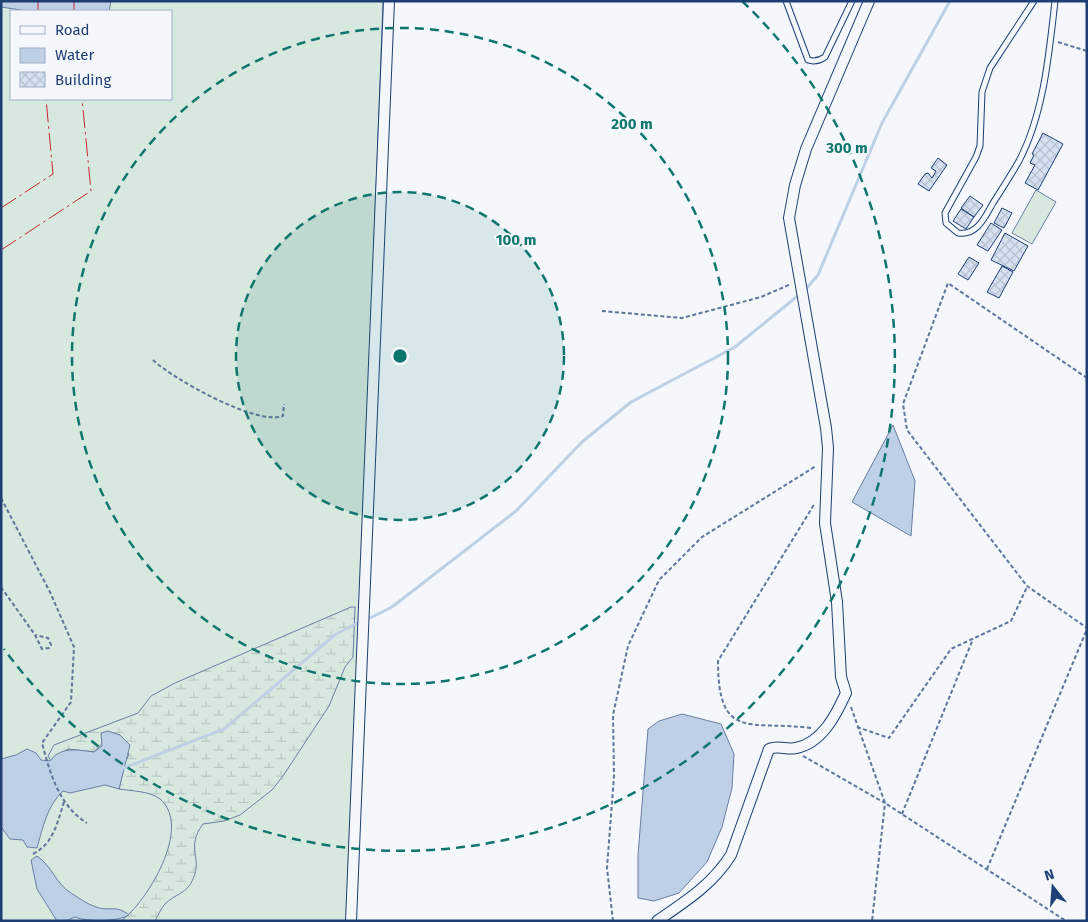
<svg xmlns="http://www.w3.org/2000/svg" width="1088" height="922" viewBox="0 0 1088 922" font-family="'Fira Sans',sans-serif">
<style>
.grass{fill:#d7e8df;stroke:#687fa3;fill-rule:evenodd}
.wetland{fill:url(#wetland-marsh);stroke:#687fa3}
.water{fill:#bed0e5;stroke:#687fa3}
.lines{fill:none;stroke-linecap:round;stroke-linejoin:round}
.stream{stroke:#bed0e5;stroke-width:3}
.building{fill:url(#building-cross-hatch);stroke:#1d3f73}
.service-casing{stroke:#1d3f73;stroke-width:7}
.minor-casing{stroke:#1d3f73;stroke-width:12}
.path{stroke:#5e769c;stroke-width:2;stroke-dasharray:4 2.5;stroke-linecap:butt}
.service{stroke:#f4f7fb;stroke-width:5}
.minor{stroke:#f4f7fb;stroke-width:10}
.power{stroke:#c62828;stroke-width:1;stroke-dasharray:18 4 2.5 4;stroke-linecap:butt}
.ring{fill:none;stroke:#0f766e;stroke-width:2.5;stroke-dasharray:9 6}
.centre{fill:#0f766e;stroke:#f4f7fb;stroke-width:2.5}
.ring-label{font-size:15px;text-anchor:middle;font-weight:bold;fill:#0f766e;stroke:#f4f7fb;stroke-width:4;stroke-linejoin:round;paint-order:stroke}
</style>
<defs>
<pattern id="wetland-marsh" width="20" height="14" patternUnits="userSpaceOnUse" patternTransform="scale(1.25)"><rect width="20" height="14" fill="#d7e8df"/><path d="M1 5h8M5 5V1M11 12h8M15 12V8" fill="none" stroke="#b8c8c3"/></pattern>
<pattern id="building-cross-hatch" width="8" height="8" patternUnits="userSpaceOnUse" patternTransform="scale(1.25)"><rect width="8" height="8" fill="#d5e0f0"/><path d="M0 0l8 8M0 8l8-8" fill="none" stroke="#b6c1d1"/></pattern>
</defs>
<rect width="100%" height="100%" fill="#f4f7fb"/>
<path class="grass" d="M1 1H383L349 921H1ZM11 11H171V99H11Z
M1036 190 1056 202 1032 244 1012 233Z"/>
<path class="wetland" d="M351 607H355L353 657 345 667 329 706 283 776 272 790 240 815 224 821 203 824C185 848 203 857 193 879 188 893 175 894 165 904 161 908 158 916 155 921H121C147 902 193 827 160 799 150 791 131 791 119 789L125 762 129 755 120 735 112 733 94 752 68 749 51 761 48 756 54 745 138 713 151 696 175 683Z"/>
<path class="water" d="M1 1H111L109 11H27L1 7Z
M893 425 915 481 911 536 852 502Z
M682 714 721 724 734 754 732 788 722 827 707 862 679 893 654 901 638 898V855L648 729 659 721Z
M108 731 120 735 130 745 119 789 105 785 70 793 63 791C47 806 43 827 37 848L27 847 23 840 10 839 1 827V759L16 755 27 749 36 753 41 760 50 761C61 746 77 750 94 752L102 746 101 733Z
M37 856C52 866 56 884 71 893 79 898 87 904 96 907 110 912 115 904 129 915 118 922 87 922 75 917L66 921H57L37 889 31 860Z"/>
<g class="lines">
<path class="stream" d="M805 290 818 275 882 123 950 1
M366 620 392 607 516 511 582 442 631 402 735 347 800 294
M121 769 224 729 336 634 360 622"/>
</g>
<path class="building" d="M1043 133 1063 144 1038 190 1025 183 1035 165 1030 163 1034 155 1032 154Z
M938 158 947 165 929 191 918 184 925 174 928 173 932 178 936 171 931 168Z
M970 196 983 205 974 217 961 208Z
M1002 208 1012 213 1004 228 994 223Z
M961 209 974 217 966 229 953 221Z
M991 223 1002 230 988 251 977 245Z
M1005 233 1028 246 1014 271 991 260Z
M969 257 979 263 968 280 958 274Z
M1002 266 1013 272 999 298 987 292Z"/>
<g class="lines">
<g class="service-casing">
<path id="service" d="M786 1 808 60C814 62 819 61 825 57L852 1
M1034 1 990 68 982 92 980 146 976 157 945 213 946 223 958 233C977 236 985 217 993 203 1002 189 1011 175 1019 161 1044 113 1049 54 1055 1"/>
</g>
<g class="minor-casing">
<path id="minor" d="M351 921 389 1
M657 921C686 901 712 885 731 855L769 749C778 745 786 750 796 748 822 743 836 715 846 693L841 677 837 602 825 523 828 448 826 428 789 218 795 185 806 149 869 1"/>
</g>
<path class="path" d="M1058 42 1087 51
M602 311 682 318 761 297 791 284
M153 360C173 379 257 426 283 416L284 404
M1087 378 948 283 903 404 907 430 1027 586 1087 628
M1 498 50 592 74 647 71 702 42 743C50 773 59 806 87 823
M1 587 35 635 42 649 49 648 51 645 48 638 35 635
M851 707 885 803 1066 921
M857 727 889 738 951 649 1011 621 1027 587
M811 728C750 720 718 742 718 661L815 503
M803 756 885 803 872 921
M902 814 973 639
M33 854C54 843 57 823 64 802
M987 869 1087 629
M613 921 607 868 614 776 613 715 628 646 659 580 702 537 816 466"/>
<use href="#service" class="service"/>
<use href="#minor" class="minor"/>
<path class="power" d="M38 1V11
M74 1V11
M1 208 53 174 46 99
M1 250 91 191 82 99"/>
</g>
<circle cx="400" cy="356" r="164" fill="#0f766e" fill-opacity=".12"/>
<g class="ring">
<circle cx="400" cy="356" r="164"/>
<circle cx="400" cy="356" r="328"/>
<path d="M742 1A493 493 0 1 1 4 649"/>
</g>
<circle cx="400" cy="356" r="8" class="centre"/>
<g class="ring-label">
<text x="632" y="129">200 m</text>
<text x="847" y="153">300 m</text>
<text x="516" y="245">100 m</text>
</g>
<rect width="1088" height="922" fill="none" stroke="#1d3f73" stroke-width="5"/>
<rect x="10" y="10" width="162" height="90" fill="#f4f7fb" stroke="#9eadc5"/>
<rect x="20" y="26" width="25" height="8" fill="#f4f7fb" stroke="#9eadc5"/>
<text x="55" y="35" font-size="15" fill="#1d3f73">Road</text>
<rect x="20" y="48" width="25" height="15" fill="#bed0e5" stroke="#9eadc5"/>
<text x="55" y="60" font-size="15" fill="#1d3f73">Water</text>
<rect x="20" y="72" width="25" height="15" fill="url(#building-cross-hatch)" stroke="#9eadc5"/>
<text x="55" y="85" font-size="15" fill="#1d3f73">Building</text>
<g transform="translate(1053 887) rotate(343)" stroke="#f4f7fb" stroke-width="4" paint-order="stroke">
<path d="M0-4L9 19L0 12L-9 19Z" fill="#1d3f73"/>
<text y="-8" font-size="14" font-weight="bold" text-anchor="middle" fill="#1d3f73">N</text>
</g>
</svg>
